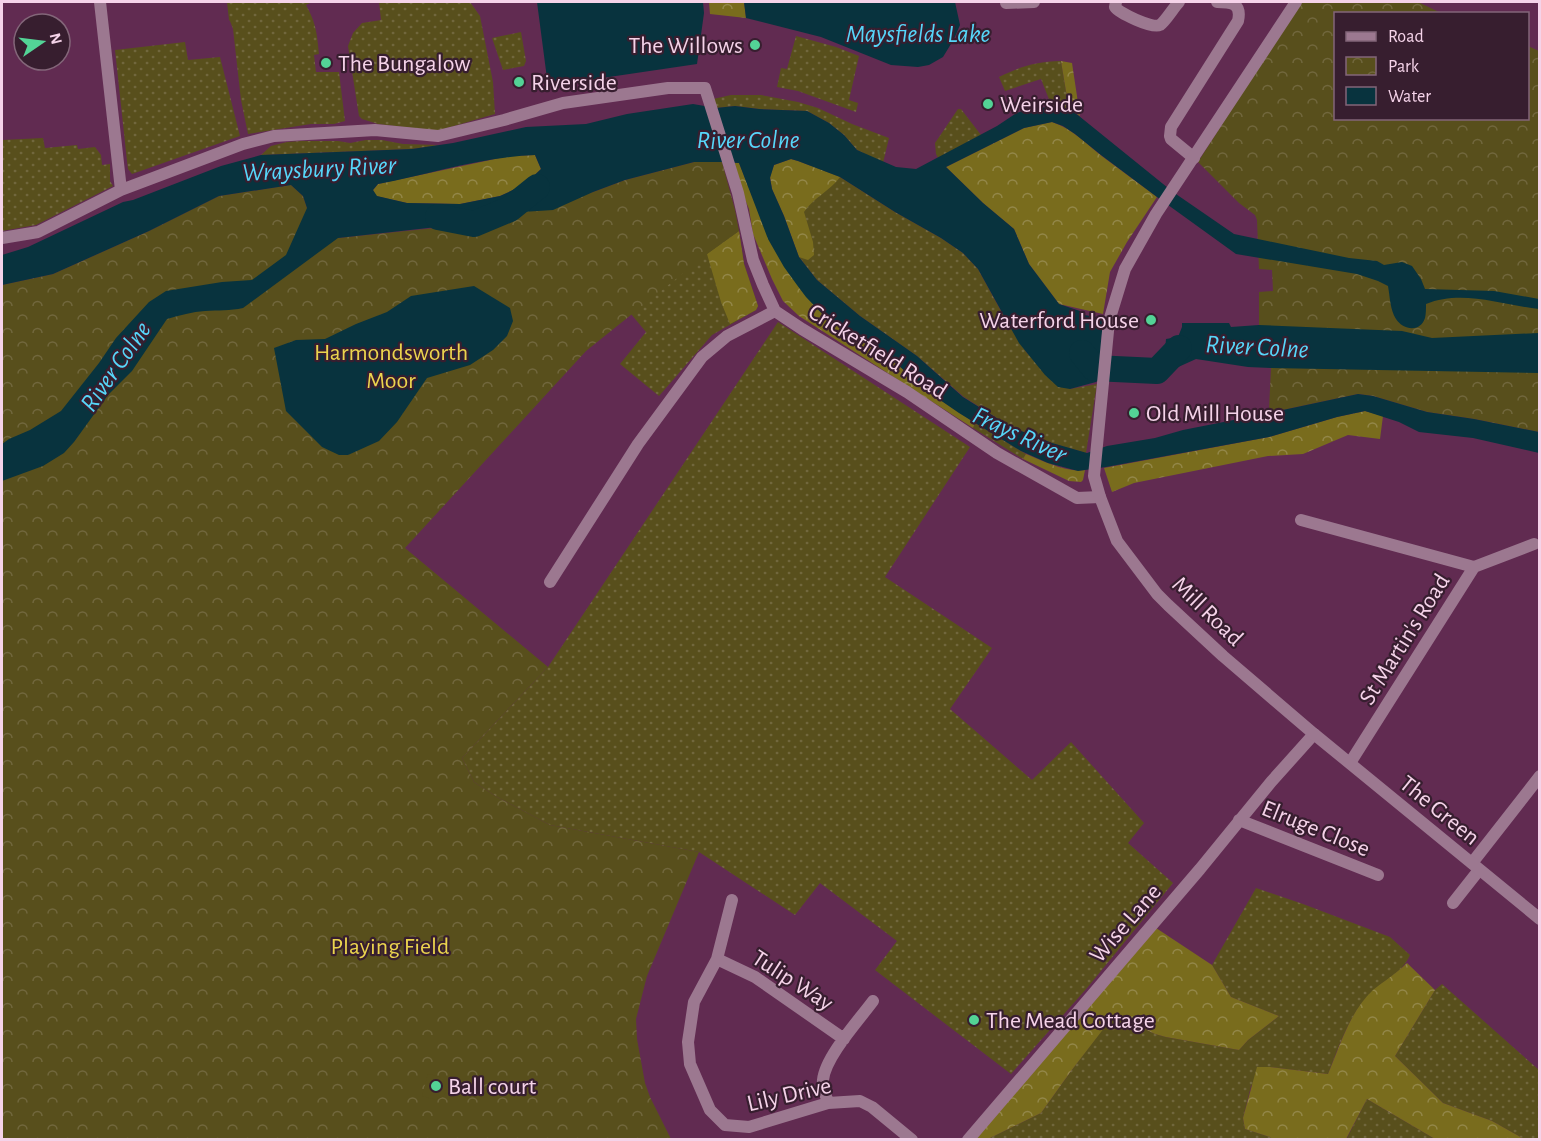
<svg xmlns="http://www.w3.org/2000/svg" width="1541" height="1141" viewBox="0 0 1541 1141" font-family="'Alegreya Sans',sans-serif">
<style>
.grass{fill:url(#grass-dots)}
.forest{fill:url(#forest-crowns)}
.park{fill:url(#park-crowns)}
.pitch{fill:#584f1c}
.water{fill:#08333e;fill-rule:evenodd}
.lines{fill:none;stroke-linecap:round;stroke-linejoin:round}
.river{stroke:#08333e;stroke-width:26}
.minor{stroke:#9c7890;stroke-width:12}
.tertiary{stroke:#9c7890;stroke-width:12}
.poi-dot{fill:#53d396;stroke:#371e2f;stroke-width:2}
.labels{text-anchor:middle;stroke-width:4.5;stroke-linejoin:round;paint-order:stroke}
.poi-label{font-size:24px;fill:#f5d3e9;stroke:#371e2f;text-anchor:start}
.street-label{font-size:24px;fill:#f5d3e9;stroke:#371e2f}
.park-label{font-size:24px;fill:#ebd44e;stroke:#371e2f}
.water-label{font-size:26px;font-style:italic;fill:#56d6f9;stroke:#371e2f}
</style>
<defs>
<pattern id="grass-dots" width="8" height="8" patternUnits="userSpaceOnUse" patternTransform="scale(1.5)"><rect width="8" height="8" fill="#584f1c"/><path d="M2 2h.1M6 6h.1" fill="none" stroke="#71673d" stroke-width="1.8" stroke-linecap="round"/></pattern>
<pattern id="forest-crowns" width="20" height="18" patternUnits="userSpaceOnUse" patternTransform="scale(1.5)"><rect width="20" height="18" fill="#796c1d"/><path d="M2 6a3 3 0 1 1 6 0M12 15a3 3 0 1 1 6 0" fill="none" stroke="#938749"/></pattern>
<pattern id="park-crowns" width="20" height="18" patternUnits="userSpaceOnUse" patternTransform="scale(1.5)"><rect width="20" height="18" fill="#584f1c"/><path d="M2 6a3 3 0 1 1 6 0M12 15a3 3 0 1 1 6 0" fill="none" stroke="#71673d"/></pattern>
</defs>
<rect width="100%" height="100%" fill="#612b51"/>
<path class="grass" d="M227 2H312L306 5C316 23 317 33 319 54L314 55 316 72H339L345 121 334 124H311L248 134 241 100 233 29 230 21 229 20Z
M379 2H470L480 16 493 82 495 114 437 131 378 124 362 119 359 116 348 46 353 33 362 23 381 20Z
M521 32 526 61 524 66 503 70 492 38Z
M796 36 836 47 859 56 849 100 858 103 856 112 798 91 777 87 781 68 787 69Z
M185 42 188 60 220 57 240 136 132 174 128 169 127 161 115 50Z
M1061 61 1069 109 1052 107 1041 79 1005 91 999 77C1022 66 1035 62 1061 61Z
M731 95H761L798 102 818 108 852 124 889 138 883 163 857 150 844 135 829 123 807 111 759 109 735 106 716 108 713 99Z
M958 109H961L981 135 938 158 936 154 935 143Z
M43 138 45 148 77 145 78 149 95 147 101 155 102 165 110 164V181L113 186 36 225 2 231V140Z
M366 140H382L403 144 439 145 412 149 261 155 271 146 287 142 302 141H338L350 143Z
M812 166 840 177 895 212 941 238 963 253 978 269 1008 324 1027 353 1070 389 1097 384 1086 453 1052 443 1011 427 964 397 917 356 860 316 817 280 799 257 771 171Z
M739 231 744 264 758 306 756 310 712 335 659 396 620 364 646 332 631 314 722 241Z
M778 322 970 447 885 577 992 648 950 709 1032 780 1071 742 1144 823 1128 843 1173 883 1087 988 1011 1074 875 970 897 941 820 883 795 915 699 852 550 825 497 797 474 782 462 758 548 667Z
M975 423 1026 454 1023 459 973 428Z
M1256 888 1303 904 1390 937 1410 955C1402 973 1386 979 1373 991 1350 1012 1339 1046 1328 1074L1270 1067 1251 1086 1243 1118 1245 1129 1270 1137 1271 1139 989 1140 990 1138 1041 1113 1071 1071 1111 1018 1133 1023 1155 1034 1166 1037 1239 1050 1248 1040 1279 1016 1231 997 1212 965Z
M1442 984 1539 1070V1139H1524L1492 1121 1443 1103 1395 1056 1435 990Z
M1367 1099 1435 1139 1346 1140Z"/>
<path class="forest" d="M709 2H744L746 18 710 14Z
M1061 61 1072 63 1080 116 1069 109Z
M1052 122C1073 129 1086 144 1103 157 1121 170 1139 184 1157 197L1127 242 1110 272 1103 314 1059 304 1029 264 1014 229 983 203 946 167 1024 128Z
M535 155 541 169 524 185 500 196 460 204 407 203 376 196 373 190 378 184 509 156Z
M791 159 798 161 840 177C830 191 814 197 804 212L813 242 814 255 808 260 799 257 784 216 772 189 770 177 774 165Z
M733 163H739L755 203 828 320 848 328 877 346 927 391 975 423 973 428 799 316 783 301 772 279 753 234 749 209 742 192Z
M739 231 744 264 758 306 756 310 730 324 721 302 707 254Z
M1365 411 1383 416 1380 439 1348 435 1303 454 1268 456 1134 483 1112 492 1104 468 1269 437 1337 417Z
M1026 454C1043 461 1067 473 1085 470L1083 480 1081 482 1069 481 1023 459Z
M1156 928 1212 965 1231 997 1279 1016 1248 1040 1239 1050 1166 1037 1155 1034 1133 1023 1111 1019 1071 1071 1041 1113 990 1138 989 1139 975 1140Z
M1407 963 1435 990 1395 1056 1443 1103 1492 1121 1524 1139H1435L1367 1099 1346 1139H1271L1270 1137 1245 1129 1243 1118 1257 1067H1270L1328 1074C1340 1046 1350 1011 1373 990 1384 981 1396 974 1407 963Z"/>
<path class="park" d="M1300 2H1418L1441 13 1336 14V118H1528V46L1539 51V432L1474 419 1427 412 1373 396 1358 394 1273 412 1269 409 1271 368 1259 325V292L1273 291 1272 270 1259 269 1257 220 1255 215 1239 203 1198 162Z
M694 162H722L735 210 739 231 707 254 586 351 405 548 548 667 462 758 474 782 497 797 550 825 699 852 647 976 636 1019 637 1039 645 1083 650 1097 671 1139 2 1140V285L53 274 149 231 219 196 291 185 303 196 307 208 338 238 474 224 510 209 522 212 593 192 625 180Z"/>
<path class="pitch" d="M428 1074C433 1075 439 1076 442 1079 449 1085 447 1098 437 1099 433 1100 427 1097 422 1096Z"/>
<path class="water" d="M537 2H703L704 13 697 64 548 86Z
M744 2H955L960 25 954 39 943 57 929 65 918 67 891 65 821 37 746 18Z
M693 104 716 108 735 106 759 109 807 111 829 123 844 135 857 150 896 167 916 169 997 126 1015 114 1024 110 1048 107 1059 108 1069 109 1079 116 1173 192 1234 234 1349 258 1377 261 1384 265 1402 262 1412 266 1421 279 1425 289 1494 291 1539 299V309C1503 305 1462 289 1426 304 1426 308 1426 314 1425 318 1420 333 1403 330 1396 319 1390 310 1390 297 1388 286L1378 281 1357 274 1236 254 1157 197 1101 155 1075 134 1063 126 1052 122 1024 128 946 167 983 203 1014 229 1029 264 1059 304 1080 311 1084 315 1103 318 1099 379 1096 382 1070 389 1058 387 1045 375 1019 343 978 269 963 253 941 238 895 212 840 177 798 161 791 159 774 165 770 178 772 189 784 216 799 257 817 280 860 316 917 356 963 397 1011 427 1052 443 1087 453 1107 446 1155 438 1183 430 1264 414 1358 394 1373 396 1427 412 1474 419 1539 432V453L1473 438 1419 432 1399 422 1365 411 1337 417 1269 437 1106 467 1078 471 1048 463 1021 451 959 413 927 391 877 346 848 328 828 320 806 297 797 285 784 267 768 239 739 163 722 162H694L625 180 593 192 553 210 522 212 510 209 473 223 338 238 243 308C230 311 218 310 205 311 192 312 180 315 167 319L132 371 108 395 74 442 64 453 43 466 2 481V444L9 439 30 430 61 411 99 363 116 338 149 302 166 291 222 282 252 280 286 255 307 208 303 196 291 185 219 196 149 231 53 274 2 285V255L28 247 123 202 133 200 221 166 261 155 412 149 453 143 526 127 586 124 627 114ZM535 155 541 169 524 185 500 196 460 204 407 203 377 196 373 190 378 184C430 174 482 157 535 155Z
M474 286 510 308 513 321 507 336 493 350 470 365 427 378 397 422 379 441 348 455H339L322 447 286 411 274 348 296 340 325 339 356 324 387 312 411 296Z
M1182 323H1229L1231 327 1259 325 1402 331 1432 338 1539 333V373L1271 368 1248 367 1196 359 1154 378 1155 365 1164 361 1166 339 1178 337 1182 327Z"/>
<g class="lines">
<path class="river" d="M438 217 474 224 510 209 537 187
M1082 353 1094 368 1157 371 1179 348"/>
<path class="minor" d="M100 2 121 190
M1006 2V3L1034 2
M1116 2 1115 7C1119 13 1152 29 1160 25 1165 22 1174 7 1179 2
M1194 158 1171 139 1170 136 1171 127 1238 21C1242 3 1231 2 1217 2
M2 238 38 232 121 190 243 144 274 136 375 130 438 136 504 120 563 103 668 88H705L738 193 753 260 763 285 775 311 802 329 907 392 997 453 1077 498 1100 497
M1301 520 1474 567 1350 763
M1474 567 1534 544
M550 582 638 444 702 357 727 336 775 311
M1239 820 1378 875
M1472 863 1540 776
M732 900 717 959 694 1002 688 1042 690 1064 710 1110 725 1125 749 1127 828 1103 860 1101 872 1107 912 1140
M1453 903 1479 870
M717 959 755 977 844 1039
M828 1103C826 1095 822 1088 823 1080 825 1057 859 1020 873 1001
M968 1140 1200 869 1271 782 1314 734"/>
<path class="tertiary" d="M1296 2 1156 214 1125 269 1109 321 1094 476 1100 497 1117 541 1157 594 1168 605 1223 656 1314 734 1540 919"/>
</g>
<g class="poi-dot">
<circle cx="755" cy="45" r="6"/>
<circle cx="326" cy="63" r="6"/>
<circle cx="519" cy="82" r="6"/>
<circle cx="988" cy="104" r="6"/>
<circle cx="1151" cy="320" r="6"/>
<circle cx="1134" cy="413" r="6"/>
<circle cx="974" cy="1020" r="6"/>
<circle cx="436" cy="1086" r="6"/>
</g>
<g class="labels">
<g class="poi-label">
<text x="743" y="53" text-anchor="end">The Willows</text>
<text x="338" y="71">The Bungalow</text>
<text x="531" y="90">Riverside</text>
<text x="1000" y="112">Weirside</text>
<text x="1139" y="328" text-anchor="end">Waterford House</text>
<text x="1146" y="421">Old Mill House</text>
<text x="986" y="1028">The Mead Cottage</text>
<text x="448" y="1094">Ball court</text>
</g>
<g class="street-label">
<text transform="translate(878 351) rotate(32)" y="8">Cricketfield Road</text>
<text transform="translate(1208 611) rotate(44)" y="8">Mill Road</text>
<text transform="translate(1404 639) rotate(-58)" y="8">St Martin's Road</text>
<text transform="translate(1440 810) rotate(39)" y="8">The Green</text>
<text transform="translate(1316 828) rotate(22)" y="8">Elruge Close</text>
<text transform="translate(1125 923) rotate(-49)" y="8">Wise Lane</text>
<text transform="translate(793 980) rotate(33)" y="8">Tulip Way</text>
<text transform="translate(789 1094) rotate(-13)" y="8">Lily Drive</text>
</g>
<g class="park-label">
<text x="391" y="360">Harmondsworth<tspan x="391" dy="28">Moor</tspan></text>
<text x="390" y="954">Playing Field</text>
</g>
<g class="water-label">
<text x="918" y="42">Maysfields Lake</text>
<text x="748" y="148">River Colne</text>
<text transform="translate(319 168) rotate(-3)" y="9">Wraysbury River</text>
<text transform="translate(1257 346) rotate(3)" y="9">River Colne</text>
<text transform="translate(115 366) rotate(-55)" y="9">River Colne</text>
<text transform="translate(1020 434) rotate(25)" y="9">Frays River</text>
</g>
</g>
<rect width="1541" height="1141" fill="none" stroke="#f5d3e9" stroke-width="6"/>
<rect x="1334" y="12" width="195" height="108" fill="#371e2f" stroke="#836679" stroke-width="1.5"/>
<rect x="1346" y="32" width="30" height="9" fill="#9c7890" stroke="#836679" stroke-width="1.5"/>
<text x="1388" y="42" font-size="18" fill="#f5d3e9">Road</text>
<rect x="1346" y="57" width="30" height="18" fill="url(#park-crowns)" stroke="#836679" stroke-width="1.5"/>
<text x="1388" y="72" font-size="18" fill="#f5d3e9">Park</text>
<rect x="1346" y="87" width="30" height="18" fill="#08333e" stroke="#836679" stroke-width="1.5"/>
<text x="1388" y="102" font-size="18" fill="#f5d3e9">Water</text>
<g transform="translate(42 42) rotate(76)"><circle r="28" fill="#371e2f" stroke="#836679" stroke-width="1.5"/>
<path d="M0-4.5L10 22L0 15L-10 22Z" fill="#53d396"/>
<text y="-9" font-size="16" font-weight="bold" text-anchor="middle" fill="#f5d3e9">N</text>
</g>
</svg>
